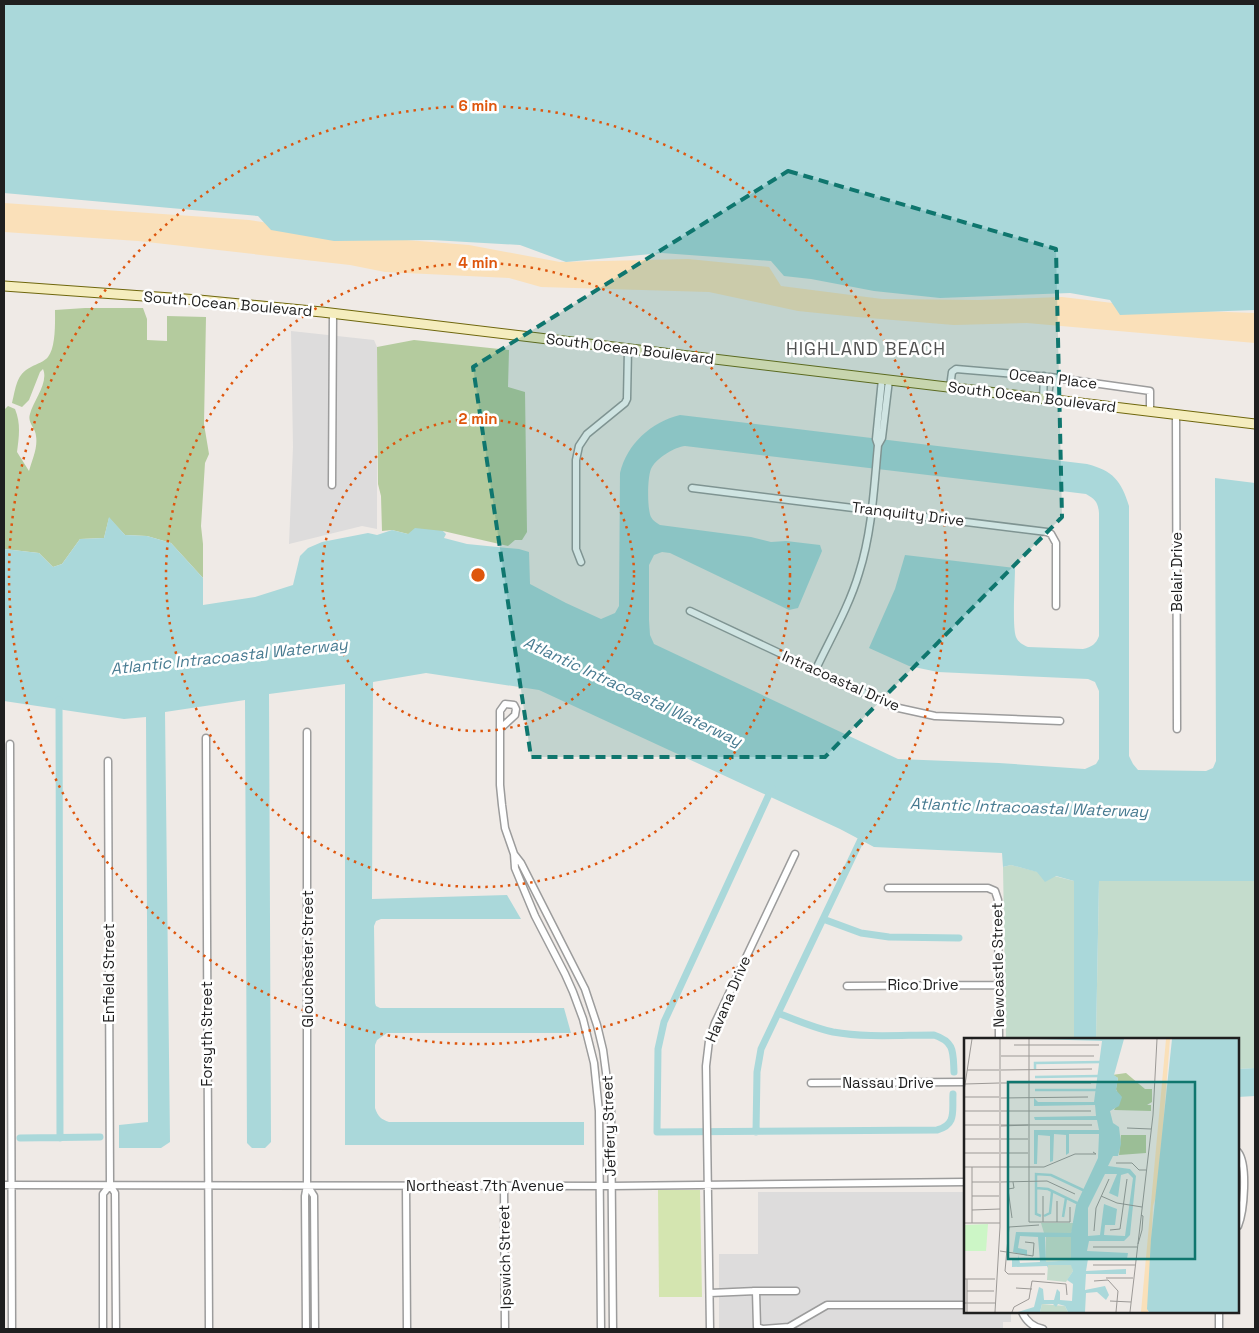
<svg xmlns="http://www.w3.org/2000/svg" width="1259" height="1333" viewBox="0 0 1259 1333" font-family="'Space Grotesk',sans-serif">
<style>
.residential{fill:#dddcdc}
.grass{fill:#d4e5b0}
.forest{fill:#b4cb9e}
.wetland{fill:#c4dccc}
.sand{fill:#fae0b9}
.water{fill:#aad8da;fill-rule:evenodd}
.lines{fill:none;stroke-linecap:round;stroke-linejoin:round}
.canal{stroke:#aad8da;stroke-width:7}
.street-casing{stroke:#9c9c9c;stroke-width:9}
.secondary-casing{stroke:#6f670d;stroke-width:11}
.street{stroke:#fff;stroke-width:6}
.secondary{stroke:#f5edbe;stroke-width:9}
.marked{fill:#0f766e;fill-opacity:0.2;stroke:#0f766e;stroke-width:4;stroke-dasharray:10 6;stroke-linejoin:round}
.ring{fill:none;stroke:#de560d;stroke-width:2.5;stroke-dasharray:2.5 5}
.labels{text-anchor:middle;stroke-width:5;stroke-linejoin:round;paint-order:stroke}
.street-label{font-size:15px;fill:#1f1f1f;stroke:#fff}
.water-label{font-size:16px;font-style:italic;fill:#487b91;stroke:#fff}
.quarter-label{font-size:18px;letter-spacing:1px;fill:#525252;stroke:#fff}
.inset-river{fill:none;stroke:#aad8da;stroke-width:2.5}
.inset-road{fill:none;stroke:#9c9996;stroke-width:1}
.view{fill:#0f766e;fill-opacity:0.15;stroke:#0f766e;stroke-width:2.5}
.inset-edge{fill:none;stroke:#1f1f1f;stroke-width:2.5}
.centre{fill:#de560d;stroke:#fff;stroke-width:2.5}
.ring-label{font-size:15px;text-anchor:middle;font-weight:bold;fill:#de560d;stroke:#fff;stroke-width:5;stroke-linejoin:round;paint-order:stroke}
</style>
<rect width="100%" height="100%" fill="#efeae6"/>
<path class="residential" d="M291 331 374 340 377 347V529L362 526 289 544 293 447Z
M758 1192H965V1312H1011V1322H1003V1329H719V1254H758Z"/>
<path class="grass" d="M658 1190H700L702 1297H659Z"/>
<path class="forest" d="M85 308H143L147 319V340L167 341V316L206 317 204 424 209 454 205 463 201 526 203 544V578L171 543 147 536 125 535 109 518 104 538 80 539 62 564 53 567 39 553 4 549V410L8 406 15 409C21 424 19 436 17 452L29 471C32 460 38 448 36 436 36 428 27 423 30 414 33 401 49 383 43 369L40 372 29 400 22 407 12 403C16 388 16 374 31 367 37 364 45 361 48 357 56 347 55 322 55 310Z
M414 340 509 350 508 387 525 392 527 532 522 540H515L508 546 443 531 408 534 392 530 382 531 381 496 378 484 377 347Z"/>
<path class="wetland" d="M1011 865 1074 881V1039H1006L1003 867Z
M1099 881H1255V1068L1238 1069V1039H1096Z"/>
<path class="sand" d="M4 203 249 220 344 235 469 245 560 262 688 259 769 267 781 286 882 299 979 300 1062 297 1172 310 1255 313V343L1027 323 954 325 857 317 798 311 709 292 541 287 509 278 385 272 350 265 138 241 4 232Z"/>
<path class="water" d="M4 4H1255V310L1120 315 1110 300 1070 293 940 298 874 291 811 279 784 276 771 261 662 253 566 262 520 245 432 240 334 241 271 230 258 216 4 193Z
M680 415 1087 464C1113 471 1121 480 1129 506V756L1133 764 1138 770 1206 771 1213 768 1216 761 1215 478 1255 483V881H1099L1096 1039H1074V881L1056 876 1045 882 1037 872 1011 865 1003 867 1002 853 874 847 840 829 539 690 426 673 373 682 372 899 507 895 521 919H381L376 921 374 926 375 1003 376 1006 380 1008H564L571 1033H387L377 1040 375 1045V1108C378 1117 381 1119 389 1122H584V1145H345V684L269 694 271 1142 265 1148H252L247 1143 245 700 165 712 170 1142 161 1148H119V1125L148 1122 146 717 124 719 4 701V549L39 553 53 567 62 564 80 539 104 538 109 517 125 535 147 536 171 543 203 578V605L255 597 293 585 300 556 308 548 322 542 368 533 377 535 392 530 408 534 415 528 443 531 446 534 444 538 467 544 519 549 529 552 530 584 566 603 601 619 615 613 619 606 620 473C627 444 651 422 680 415ZM685 446 1086 494C1095 499 1098 502 1099 513V636C1096 644 1092 647 1083 649L1028 647C1023 645 1018 642 1016 637 1012 626 1015 582 1015 568L905 555 895 589 869 648 909 666 938 672 1088 679 1095 682 1099 691V759L1096 764 1085 769 999 763 898 759 654 644 650 635 649 620V565L654 555 662 552 670 553 789 610 798 608 822 551 820 545 786 541 771 542 751 537 660 525C657 523 653 521 651 517 647 509 647 474 652 467 658 457 675 447 685 446Z
M1255 1068V1096L1238 1097V1069Z"/>
<g class="lines">
<path class="canal" d="M59 700 60 1138
M772 788 664 1022 658 1049 657 1132 937 1130C957 1125 952 1111 953 1094
M823 919 861 933 889 937 959 938
M778 1013C796 1020 814 1028 833 1032 866 1038 901 1035 934 1035 955 1042 953 1052 954 1072
M756 1132 757 1072 761 1049 864 833
M20 1138 100 1137"/>
<g class="street-casing">
<path id="street" d="M950 387 952 372 956 369 1050 377 1150 391V411
M1043 399 1044 376
M1055 400 1058 378
M1176 414 1177 729
M878 445 876 439 882 379
M332 485 333 314
M692 488 1047 532 1051 534 1056 543V606
M581 562 576 549V460L579 446 587 434 625 403 627 399 628 349
M690 611 894 707 935 716 1060 721
M815 671C830 639 849 607 859 573 872 532 874 488 878 445L882 438 889 380
M501 728 515 715 516 709 514 705 505 704 500 711V785L502 805 505 828 514 854 515 868 535 916 565 974 573 992 583 1019 594 1063 599 1111 601 1329
M206 738 209 1329
M10 744 12 1329
M108 761 110 1185 115 1193 116 1329
M514 854 521 863 585 989 597 1025 603 1050 611 1110 613 1329
M888 888H988L995 891 998 900 999 1039
M847 986 998 985
M811 1083 965 1082
M1238 1152C1248 1165 1244 1211 1238 1226
M4 1185 611 1186 965 1182
M307 1185V732
M406 1186 407 1329
M504 1186 505 1329
M753 1291H796
M710 1293 756 1291 757 1327 763 1329 789 1327 827 1305H965
M1022 1312C1026 1321 1033 1327 1043 1329
M103 1329V1194L110 1185
M306 1329 305 1196 307 1185 314 1196 315 1329
M710 1329 706 1066 709 1041 715 1023 795 854
M1219 1329V1312"/>
</g>
<g class="secondary-casing">
<path id="secondary" d="M4 286 199 300 322 312 1255 424"/>
</g>
<use href="#street" class="street"/>
<use href="#secondary" class="secondary"/>
</g>
<path class="marked" d="M788 171 1056 249 1062 517 825 757H531L473 367Z"/>
<g class="ring">
<circle cx="478" cy="575" r="156"/>
<circle cx="478" cy="575" r="312"/>
<circle cx="478" cy="575" r="469"/>
</g>
<g class="labels">
<g class="street-label">
<text transform="translate(228 304) rotate(5)" y="5">South Ocean Boulevard</text>
<text transform="translate(630 349) rotate(7)" y="5">South Ocean Boulevard</text>
<text transform="translate(1053 379) rotate(6)" y="5">Ocean Place</text>
<text transform="translate(1032 397) rotate(7)" y="5">South Ocean Boulevard</text>
<text transform="translate(908 514) rotate(7)" y="5">Tranquilty Drive</text>
<text transform="translate(1177 572) rotate(-90)" y="5">Belair Drive</text>
<text transform="translate(841 681) rotate(24)" y="5">Intracoastal Drive</text>
<text transform="translate(308 959) rotate(-90)" y="5">Glouchester Street</text>
<text transform="translate(998 965) rotate(-91)" y="5">Newcastle Street</text>
<text transform="translate(109 973) rotate(-90)" y="5">Enfield Street</text>
<text x="923" y="990">Rico Drive</text>
<text transform="translate(728 999) rotate(-67)" y="5">Havana Drive</text>
<text transform="translate(207 1034) rotate(-90)" y="5">Forsyth Street</text>
<text x="888" y="1088">Nassau Drive</text>
<text transform="translate(609 1126) rotate(-92)" y="5">Jeffery Street</text>
<text x="485" y="1191">Northeast 7th Avenue</text>
<text transform="translate(505 1257) rotate(-91)" y="5">Ipswich Street</text>
</g>
<g class="water-label">
<text transform="translate(229 656) rotate(-6)" y="6">Atlantic Intracoastal Waterway</text>
<text transform="translate(633 691) rotate(25)" y="6">Atlantic Intracoastal Waterway</text>
<text transform="translate(1029 807) rotate(2)" y="6">Atlantic Intracoastal Waterway</text>
</g>
<g class="quarter-label">
<text x="866" y="355">HIGHLAND BEACH</text>
</g>
</g>
<g transform="translate(964 1038)">
<rect width="275" height="275" fill="#efeae6"/>
<path d="M162 35 181 51H188V64L183 67H187V73L150 72 156 61 152 51 154 40 148 37ZM157 97H182V115L155 117Z" fill="#b4cb9e"/>
<path d="M77 185H109L110 186 107 195H80ZM107 198V223L82 224V198ZM84 227H108L109 233 102 244 83 242ZM78 266 101 268 104 274H76Z" fill="#c4dccc"/>
<path d="M202 1H206L194 152 189 168 184 274H177Z" fill="#fae0b9"/>
<path d="M24 186 22 213H0L1 187Z" fill="#ccf6c6"/>
<path d="M71 1H160L150 37 154 40 152 52 158 59 155 68 146 73 149 85 155 89 157 106 154 118H149L144 128 166 131 172 138 166 197 160 203H125L123 213 164 215 163 221H124L122 233 162 231V236H122L121 252 141 248 145 257 142 262 133 254 122 255 121 274H104L101 268 94 266 92 269 89 266H78L76 274H54L70 269 75 249 79 251 80 262H90L93 251 96 254V262L108 263 109 246 103 242 109 233 107 227H84V230L83 228 48 229V222H54V217L56 225 76 224 74 199 56 198 54 210 63 212V218L49 214 52 194 107 195 112 167 134 120 135 96H105V115L102 117V97L90 96 89 123 86 124V98L74 97 73 126H70V92H135L133 82H71L70 79 132 78 131 67 70 68V60L74 64H130L138 3ZM164 135 169 140 161 198 140 197 141 187H151L153 171 140 166 136 197 124 198V170L141 136H153L145 155 154 159 157 137ZM81 199H107V222L82 224ZM208 1H275V274H185L183 271 187 201Z" fill="#aad8da" fill-rule="evenodd"/>
<path class="inset-river" d="M71 31V25L137 24M71 39 135 38M71 52H135M72 150 84 151 115 166M77 178 72 176V136L87 137 121 153M80 178 86 175 88 154M99 179 102 160"/>
<path class="inset-road" d="M65 1V184H106V169M50 7H135M37 18H130M3 32H35M37 32 128 31M37 45H127M1 46 35 45M0 53 8 1M0 59H35M37 60 124 59M0 73H35M37 73H127M0 87H35M37 87H64L37 88M64 87H128M163 90 187 91M0 101H35M37 101H64M0 115H35M37 115H64M111 116H132L129 114M152 125H168L175 132H182M0 129H80L111 116M8 129V185M8 144H35M37 144 83 143 111 156M8 158H35M79 158V184M137 158 153 165 178 169M93 163V184M8 172 36 171M48 180 44 151 50 150 49 144M0 185H36M75 187 45 189 41 233 44 236H81M146 192 156 191 163 141M130 193 132 170 145 141M174 206 178 192 179 178 177 177M129 209H173M36 213 69 218 70 205 61 204M129 227H171M142 240H169M0 241H31M3 241V274M130 243 144 242 154 253 152 274M52 250 68 251M3 253H30M146 263 167 264M0 265H31M31 274 36 189V1M48 274 50 269 65 261 68 243 102 246 103 257M166 274 189 77 193 1"/>
<path class="view" d="M44 44H231V221H44Z"/>
<rect width="275" height="275" class="inset-edge"/>
</g>
<circle cx="478" cy="575" r="8" class="centre"/>
<g class="ring-label">
<text x="478" y="111">6 min</text>
<text x="478" y="268">4 min</text>
<text x="478" y="424">2 min</text>
</g>
<rect width="1259" height="1333" fill="none" stroke="#1f1f1f" stroke-width="10"/>
</svg>
